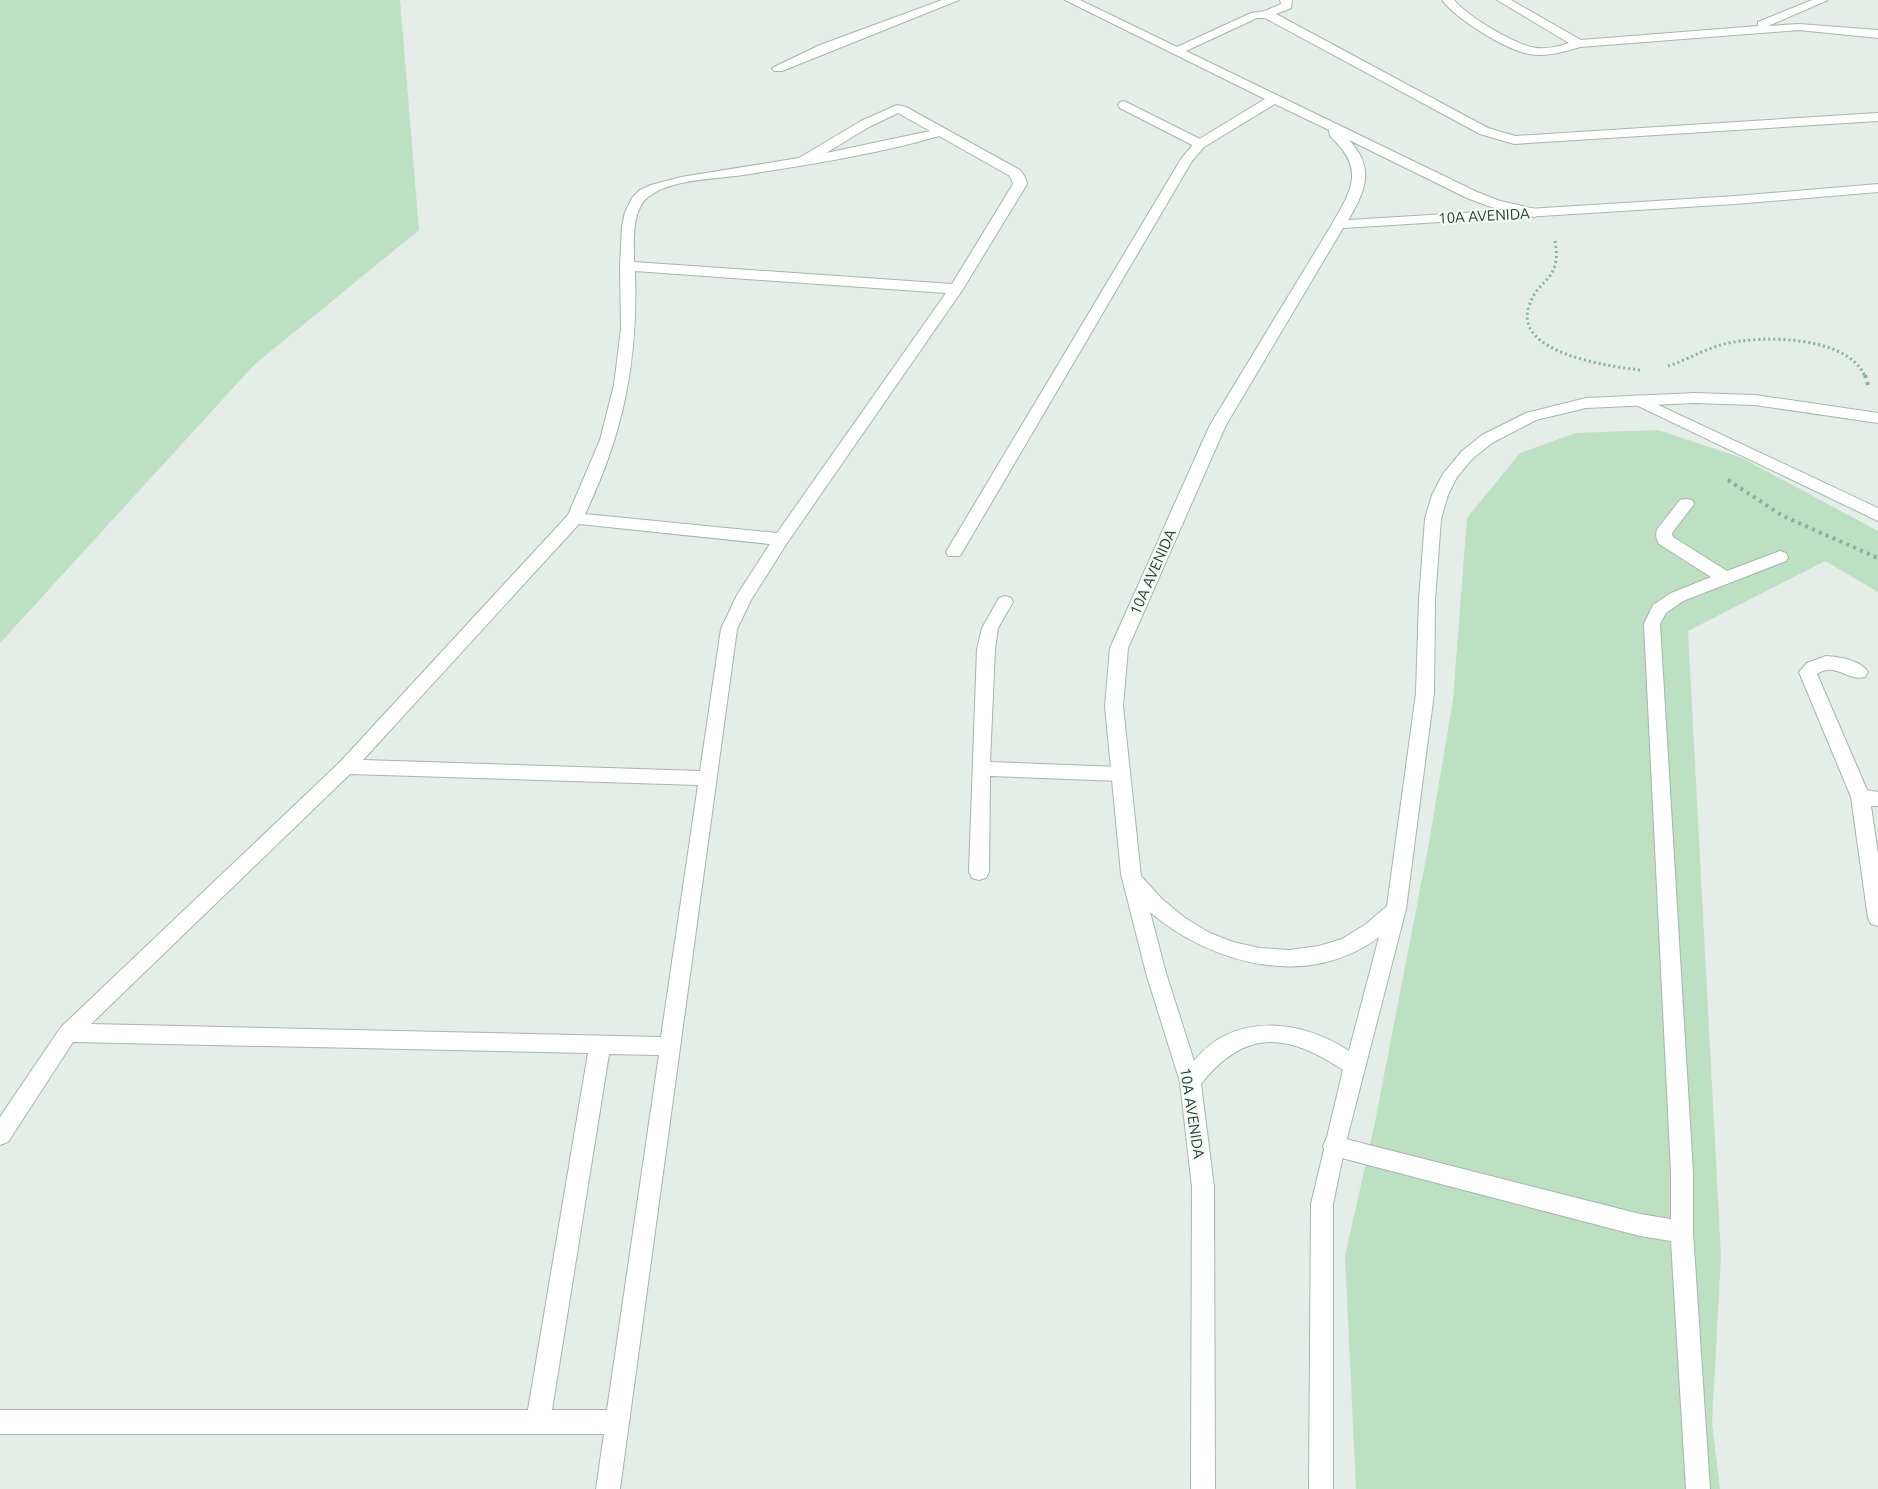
<svg xmlns="http://www.w3.org/2000/svg" width="1878" height="1489" viewBox="0 0 1878 1489" font-family="Ubuntu,sans-serif">
<style>
.green{fill:#bddfc2}
.lines{fill:none;stroke-linecap:round;stroke-linejoin:round}
.lane-casing{stroke:#a6b5ae;stroke-width:2}
.street-casing{stroke:#a6b5ae;stroke-width:2}
.secondary-casing{stroke:#a2b9af;stroke-width:2}
.path-far1{stroke:#84b19e;stroke-width:3;stroke-dasharray:2 3;stroke-linecap:butt}
.path{stroke:#84b19e;stroke-width:4;stroke-dasharray:3 4.5;stroke-linecap:butt}
.lane{fill:#fff;fill-rule:evenodd}
.street{fill:#fff;fill-rule:evenodd}
.secondary{fill:#fff;fill-rule:evenodd}
.labels{text-anchor:middle;stroke-width:4.5;stroke-linejoin:round;paint-order:stroke}
.street-label{font-size:15px;fill:#233f34;stroke:#f5faf7}
</style>
<rect width="100%" height="100%" fill="#e4ede8"/>
<path class="green" d="M0 0H400L419 230 254 365 0 643Z
M1658 430 1742 458 1878 531V592L1825 561 1688 631 1721 1256 1712 1423 1720 1489H1356L1345 1256 1375 1122 1429 843 1453 700 1467 518 1520 453 1576 433Z"/>
<g class="lines">
<g class="lane-casing">
<path id="lane" d="M1124 101 1204 141 1206 144 1204 147H1196L1120 108 1118 105 1120 102Z
M1005 596 1011 598 1013 602 998 628 995 649 990 762 1119 767 1125 769 1128 774 1125 779 1119 781 990 776 989 872 986 878 979 880 972 878 969 872 977 649 982 628 999 598Z"/>
</g>
<g class="street-casing">
<path id="street" d="M942 0H959L782 71H774L772 68 820 45Z
M1065 0H1080L1177 47 1251 13 1265 11 1281 4 1280 0H1292L1291 8 1276 14 1488 128 1515 136 1878 113V121L1514 144 1480 134 1265 18H1257L1186 51 1477 192 1500 201 1540 210 1542 213 1535 217 1491 207 1467 198 1349 140C1377 170 1364 193 1346 224L1344 227H1334L1332 224C1354 187 1364 168 1330 136L1329 130 1275 104 1204 147 1192 161 960 556H948L946 552 1181 159 1196 141 1265 99Z
M1442 0H1454C1467 16 1511 42 1531 47 1543 50 1558 47 1569 43L1497 0H1511L1581 40 1758 26V22L1812 0H1828L1768 26 1799 24 1878 30V38L1799 30 1580 47C1563 52 1546 57 1529 54 1506 50 1456 19 1442 0Z
M897 105 906 107 1020 170 1025 177 1027 184 963 289 787 543 751 600 737 629 620 1489H596L604 1434H0V1410H528L588 1053 73 1042 8 1142 0 1145V1117L61 1027 340 762 568 515 600 440 614 385 621 329 620 266 622 226 625 212 632 198 640 190 651 185 681 177 799 158 861 121ZM898 113 930 131 826 153 869 127ZM939 136 1010 176 1013 184 952 284 634 262C634 243 631 211 648 197 672 178 721 179 750 174 813 164 878 154 939 136ZM635 271 946 293 777 533 585 514C624 433 638 360 635 271ZM579 524 770 544 737 595 721 629 700 771 363 760ZM350 774 698 785 661 1037 91 1024ZM609 1054 659 1055 607 1410H552Z
M1637 395 1878 508V521L1632 403 1630 400Z
M1686 499 1692 500 1694 504 1672 533 1673 537 1727 571 1780 551 1786 553 1788 557 1786 561 1683 601 1666 613 1660 624 1693 1173V1232L1710 1489H1686L1671 1241 1640 1236 1334 1156 1326 1153 1323 1146 1326 1139 1334 1136 1640 1214 1671 1219V1173L1644 624 1653 605 1671 593 1711 577 1659 544C1656 539 1655 534 1658 528L1680 500Z
M1826 656C1839 657 1861 660 1868 672L1865 677C1848 682 1835 661 1817 674L1867 790 1878 792V806H1871L1878 854V926L1871 924 1868 918 1851 797 1799 672 1807 663Z"/>
</g>
<g class="secondary-casing">
<path id="secondary" d="M1878 184V192L1735 204 1343 228 1226 425 1128 648 1123 706 1141 876 1162 899 1185 918 1210 933 1233 942 1260 948 1290 950 1319 946 1342 939 1366 924 1387 906 1416 693 1419 600 1425 519 1432 495 1443 474 1462 451 1482 435 1526 413 1586 398 1695 393 1755 395 1878 413V423L1755 405 1695 403 1586 408 1536 420 1492 443 1472 459 1457 477 1448 495 1441 519 1435 600 1434 693 1406 909 1345 1146 1333 1204V1489H1309L1311 1204 1343 1070C1288 1033 1245 1028 1201 1084L1214 1187 1215 1489H1191L1192 1187 1180 1082 1146 973 1121 874 1105 706 1110 648 1210 425 1334 221 1735 196ZM1150 912C1212 965 1309 990 1379 937L1349 1051C1301 1019 1233 1012 1194 1061L1166 973Z"/>
</g>
<path class="path-far1" d="M1555 241C1562 282 1539 276 1529 306 1513 354 1610 366 1640 370
M1668 366C1687 360 1705 349 1724 344 1760 335 1849 335 1865 377"/>
<path class="path" d="M1865 375 1868 385
M1728 480 1783 516 1878 558"/>
<use href="#lane" class="lane"/>
<use href="#street" class="street"/>
<use href="#secondary" class="secondary"/>
</g>
<g class="labels">
<g class="street-label">
<text transform="translate(1484 216) rotate(-3)" y="5">10A AVENIDA</text>
<text transform="translate(1153 572) rotate(-66)" y="5">10A AVENIDA</text>
<text transform="translate(1192 1113) rotate(81)" y="5">10A AVENIDA</text>
</g>
</g>
</svg>
